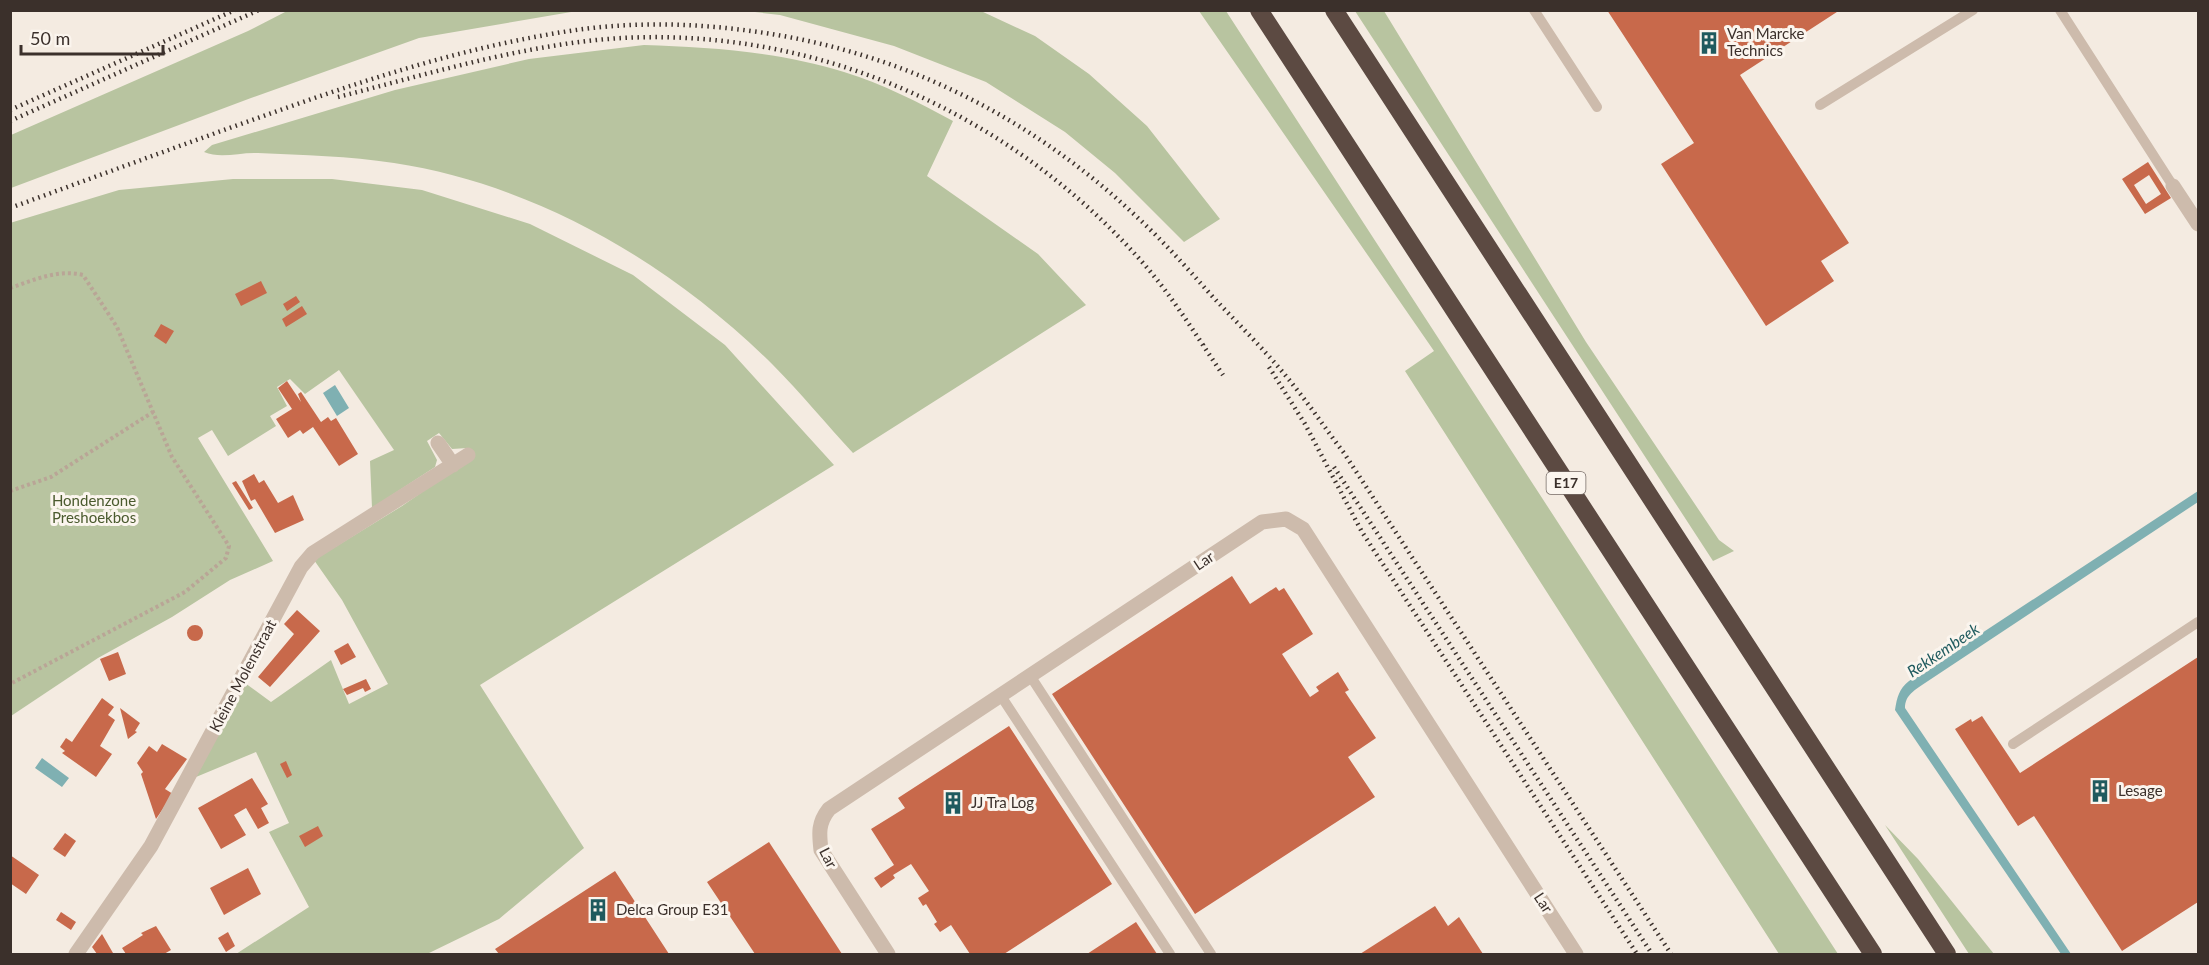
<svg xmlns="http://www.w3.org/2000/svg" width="2209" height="965" viewBox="0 0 2209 965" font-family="Lato,sans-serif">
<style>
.green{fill:#b8c4a0}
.water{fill:#7fb0b2}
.building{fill:#c8694b;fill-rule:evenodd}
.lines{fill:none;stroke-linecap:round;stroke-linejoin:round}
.path{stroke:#b9a596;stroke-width:4;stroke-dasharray:3 3;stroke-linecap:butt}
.service{stroke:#cdbbac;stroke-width:10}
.minor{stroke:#cdbbac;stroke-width:15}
.motorway{stroke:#5c4a42;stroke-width:18}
.rail{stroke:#3b302b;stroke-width:4.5;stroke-dasharray:1.5 4.5;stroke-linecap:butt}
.labels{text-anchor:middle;stroke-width:6;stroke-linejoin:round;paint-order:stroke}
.shield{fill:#fbf5ee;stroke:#756b66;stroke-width:1.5}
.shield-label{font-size:14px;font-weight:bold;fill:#3b302b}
.poi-label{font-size:15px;fill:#3b302b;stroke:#fbf5ee;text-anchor:start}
.park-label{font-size:15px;fill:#4a5a2e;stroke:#fbf5ee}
.street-label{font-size:15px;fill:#3b302b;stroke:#fbf5ee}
.water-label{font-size:16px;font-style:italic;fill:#1f5a5e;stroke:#fbf5ee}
</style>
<rect width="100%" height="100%" fill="#f4ebe1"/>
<path class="green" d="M287 11H577L419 38 251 98 11 188V135L248 31Z
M746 11H981L1035 36 1089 74 1147 126 1220 219 1184 242 1115 173 1065 132 986 82 894 46 780 15Z
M1199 11H1226L1838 954H1779L1405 371 1434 351Z
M1355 11H1384L1586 342 1719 540 1734 551 1713 561Z
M644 45C711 47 780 52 844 72 883 84 918 102 953 121L927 176 1038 254 1086 305 853 453C826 424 801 393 773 365 671 264 538 185 394 163 349 156 303 155 258 153 240 152 221 159 204 152L212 145 395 90 529 59Z
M233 179H332L422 190 530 224 633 275 725 345 834 465 480 685 584 848 499 919 427 954H236L309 907 269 832 289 823 256 752 196 777 245 683 271 702 331 660 349 704 388 684 342 600 314 560 402 506 474 456 468 448 452 449 439 433 427 441 437 460 435 467 372 508 370 461 394 450 339 370 305 394 290 379 277 387 287 406 270 416 276 426 228 456 212 430 198 438 273 561 230 580 172 617 98 658 11 716 10 223 119 190Z
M1885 825 1918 859 1994 954H1969Z"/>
<path class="water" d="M335 385 349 408 337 416 323 393Z
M2198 491V502L1925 683C1915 690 1905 695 1905 708L2071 954H2061L1895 710C1897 697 1899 689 1909 681Z
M42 758 69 778 62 787 35 768Z"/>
<path class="building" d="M1607 10H1840L1740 75 1849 243 1821 261 1834 281 1766 326 1661 164 1694 143Z
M2148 162 2171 198 2145 214 2122 179ZM2149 175 2161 194 2146 204 2134 185Z
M261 281 267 293 241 306 235 294Z
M296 296 300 302 287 311 283 304Z
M302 306 307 314 286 327 282 319Z
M161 324 174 331 166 344 154 336Z
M287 381 301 402 298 394 301 392 321 422 328 417 331 421 336 418 358 454 339 466 313 427 303 434 300 430 288 438 276 419 292 409 278 388Z
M254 474 259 483 264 480 278 503 293 495 304 520 275 533 255 499 251 501 242 481Z
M236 481 253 508 249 510 232 483Z
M1232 576 1250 604 1276 587 1279 591 1284 588 1298 610 1313 634 1282 654 1310 697 1319 691 1316 687 1338 672 1349 690 1345 692 1376 738 1348 757 1375 797 1195 914 1052 694Z
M297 610 320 631 270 687 258 677 294 634 284 624Z
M187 633a8 8 0 1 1 16 0a8 8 0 1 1-16 0Z
M348 643 356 657 341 665 334 651Z
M118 652 126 674 109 681 100 659Z
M2198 657V902L2122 951 2034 816 2018 826 1955 729 1971 719 1972 722 1982 716 2020 773Z
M366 679 371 689 365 692 363 688 347 695 343 689Z
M102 698 114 707 108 715 115 720 100 746 112 754 96 777 62 753 65 751 60 747 66 738 72 742Z
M120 708 140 723 135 731 137 732 128 739Z
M1009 726 1112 884 1004 954H970L951 925 940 932 934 924 937 922 926 904 923 906 918 898 929 891 911 864 893 875 895 878 881 888 874 878 894 865 871 829 905 808 898 798Z
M162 744 187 759 165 789 173 794 156 819 141 774 143 772 137 763 149 746 157 752Z
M286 761 292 775 287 778 280 764Z
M252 778 268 804 261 808 269 823 258 829 246 808 234 815 246 835 221 849 198 808Z
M318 826 323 836 305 847 299 836Z
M65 833 76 841 65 857 53 849Z
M769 842 842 954H755L707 882Z
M10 855 39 875 26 894 10 883Z
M248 868 261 894 224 915 210 888Z
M615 871 669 954H499L495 949Z
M1435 906 1448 926 1459 917 1483 954H1360Z
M61 912 76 922 71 930 56 920Z
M1136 922 1157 954H1087Z
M156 926 171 950 164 954H126L122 948 143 935 141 933Z
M228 932 235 946 226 952 218 938Z
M102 934 113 953 111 954H97L92 947Z"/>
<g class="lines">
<path class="path" d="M10 288C34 280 58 269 83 275L117 327 172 457 229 546 226 558 185 592 10 684
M10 491 51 477 153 412"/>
<path class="service" d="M1534 10 1597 107
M2060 10 2173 186
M1820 105 1973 10
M1031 677 1211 954
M1001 696 1170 954
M2013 744 2198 622"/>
<path class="minor" d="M2173 186 2198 224
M438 443 453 465
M76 954 151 846 301 567 313 553 468 455
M888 954 821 850C819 833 818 823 829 809L1262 522 1286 519 1303 529 1576 954"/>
<path class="motorway" d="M1259 10 1873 954
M1334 10 1947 954"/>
<path class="rail" d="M338 97C420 76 503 51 587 41 796 17 1005 106 1143 263 1173 297 1197 337 1223 375
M10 110 235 10
M10 121 259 10
M10 208C92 178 173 148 255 119 355 83 457 49 563 32 636 20 710 23 783 36 918 60 1039 124 1138 218 1164 242 1188 269 1212 296 1239 325 1269 354 1294 386 1312 408 1327 431 1344 453L1671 954
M1269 367 1305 424 1362 532 1637 954
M1334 467 1652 954"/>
</g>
<defs>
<g id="building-bare" transform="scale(1.8)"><path d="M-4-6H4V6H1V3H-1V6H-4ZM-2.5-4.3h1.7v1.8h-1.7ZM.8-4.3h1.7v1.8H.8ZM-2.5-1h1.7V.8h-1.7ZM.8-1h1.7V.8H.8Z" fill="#1f5a5e" stroke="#fbf5ee" stroke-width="2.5" paint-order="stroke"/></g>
</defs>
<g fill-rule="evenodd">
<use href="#building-bare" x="1709" y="43"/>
<use href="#building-bare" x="2100" y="791"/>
<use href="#building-bare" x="953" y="803"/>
<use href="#building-bare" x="598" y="910"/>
</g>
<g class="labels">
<rect class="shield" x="1546.5" y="472" width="39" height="22" rx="4.5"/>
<g class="shield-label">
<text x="1566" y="488">E17</text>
</g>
<g class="poi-label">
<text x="1727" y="39">Van Marcke<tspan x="1727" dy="17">Technics</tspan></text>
<text x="2118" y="796">Lesage</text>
<text x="971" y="808">JJ Tra Log</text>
<text x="616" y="915">Delca Group E31</text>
</g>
<g class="park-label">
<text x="94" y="506">Hondenzone<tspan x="94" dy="17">Preshoekbos</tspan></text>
</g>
<g class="street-label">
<text transform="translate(1204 561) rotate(-34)" y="5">Lar</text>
<text transform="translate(243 676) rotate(-62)" y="5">Kleine Molenstraat</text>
<text transform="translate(828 858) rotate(63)" y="5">Lar</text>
<text transform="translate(1543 903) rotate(57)" y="5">Lar</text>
</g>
<g class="water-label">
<text transform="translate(1943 650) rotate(-34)" y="6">Rekkembeek</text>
</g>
</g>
<rect width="2209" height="965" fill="none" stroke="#3b302b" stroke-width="24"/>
<path d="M21 45v9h142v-9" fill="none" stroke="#3b302b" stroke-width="3"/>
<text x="30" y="45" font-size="18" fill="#3b302b" stroke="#fbf5ee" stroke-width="4.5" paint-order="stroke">50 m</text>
</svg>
